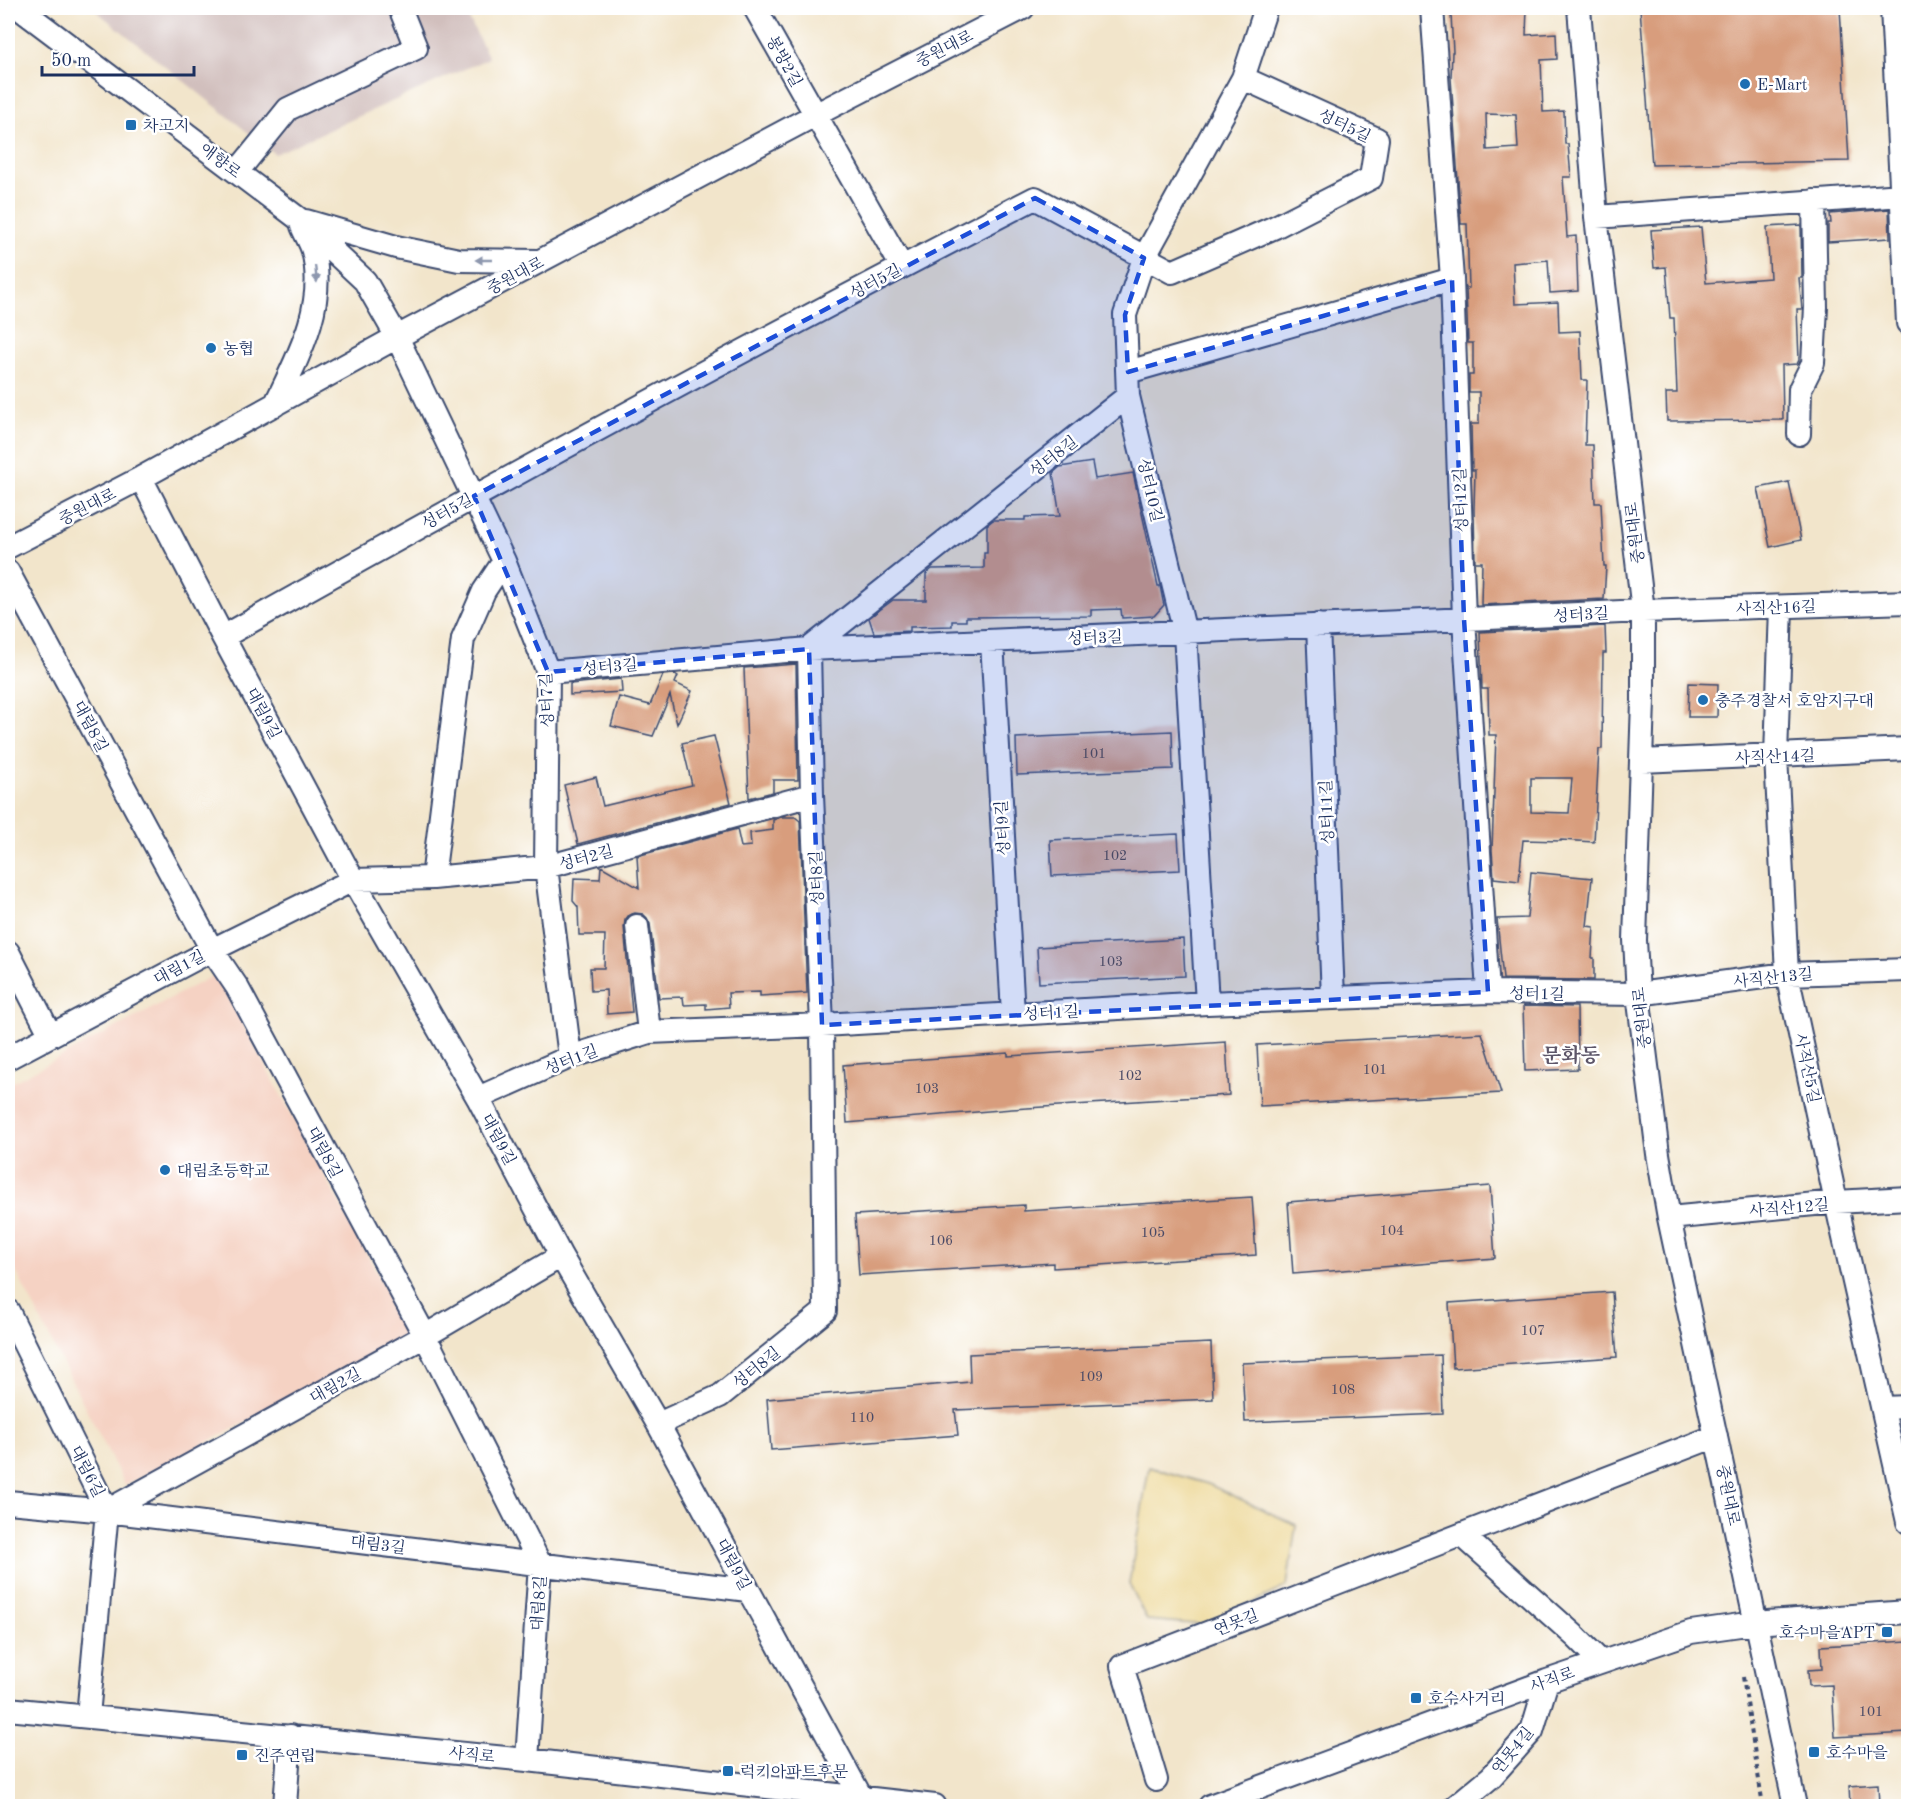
<svg xmlns="http://www.w3.org/2000/svg" width="1916" height="1814" viewBox="0 0 1916 1814" font-family="'Old Standard TT','Noto Serif KR',serif">
<style>
.built{fill:#f5d2c3}
.industrial{fill:#d1bfbd}
.sand{fill:#eeda9e;stroke:#84847e;stroke-width:1.5}
.building{fill:#d89d7d;fill-rule:evenodd}
.lines{fill:none;stroke-linecap:round;stroke-linejoin:round}
.minor-casing{stroke:#3b4a6e;stroke-width:26}
.path{stroke:#3b4a6e;stroke-width:4;stroke-dasharray:4.5 4.5;stroke-linecap:butt}
.minor{stroke:#fff;stroke-width:22}
.oneway{fill:#8d97ae}
.marked{fill:#1d4ed8;fill-opacity:0.2;stroke:#1d4ed8;stroke-width:4.5;stroke-dasharray:12 8;stroke-linejoin:round}
.poi-dot{fill:#1f6fb2;stroke:#fff;stroke-width:2}
.labels{text-anchor:middle;stroke-width:5;stroke-linejoin:round;paint-order:stroke}
.number-label{font-size:14px;fill:#4a4a66}
.street-label{font-size:16px;fill:#1b2f5e;stroke:#fff}
.poi-label{font-size:16px;fill:#1b2f5e;stroke:#fff;text-anchor:start}
.quarter-label{font-size:20px;font-weight:bold;fill:#5d5669;stroke:#fff}
</style>
<rect width="100%" height="100%" fill="#fff"/>
<filter id="ink" filterUnits="userSpaceOnUse"><feTurbulence type="fractalNoise" baseFrequency=".0167" numOctaves="2"/><feDisplacementMap in="SourceGraphic" scale="12" xChannelSelector="R" yChannelSelector="G"/><feConvolveMatrix kernelMatrix="1 2 1 2 8 2 1 2 1" color-interpolation-filters="sRGB"/></filter>
<filter id="wash" filterUnits="userSpaceOnUse"><feTurbulence type="fractalNoise" baseFrequency=".008" numOctaves="4" result="noise"/><feDisplacementMap in="SourceGraphic" scale="24" xChannelSelector="R" yChannelSelector="G"/><feGaussianBlur stdDeviation="1.35" result="paint"/><feColorMatrix in="noise" values="0 0 0 0 0 0 0 0 0 0 0 0 0 0 0 0 0 1.4 0 .05"/><feComposite in="paint" operator="in"/></filter>
<g filter="url(#wash)">
<rect width="100%" height="100%" fill="#f2e5cb"/>
<path class="built" d="M216 974 411 1336 125 1485 8 1256V1085Z"/>
<path class="industrial" d="M100 8H471L465 11 489 58 275 154 95 10Z"/>
<path class="sand" d="M1149 1467 1208 1484 1296 1525 1287 1586 1206 1625 1147 1620 1129 1584Z"/>
<g id="blocks">
<path class="building" d="M1462 8H1527L1526 35 1556 33 1557 59 1541 60 1543 112 1564 111 1565 144H1568L1571 177H1563L1567 237 1576 236 1578 291 1550 293 1548 260 1513 263 1515 304 1558 302 1559 332 1580 331 1582 380H1587L1585 445H1593L1595 503H1601L1604 566H1606L1604 599 1481 605 1482 562H1475L1474 510 1475 470H1472L1471 424H1479V392H1469V375H1473V343H1468L1466 288H1469L1467 224H1461L1451 78 1452 52H1453L1451 14H1463ZM1486 114 1516 115 1518 148 1487 150Z
M1640 8H1840L1849 161 1652 165Z
M1889 209 1890 238 1828 242V223H1831L1830 214Z
M1801 225 1802 278H1799L1802 309H1797L1799 360 1797 364 1782 365 1783 420 1667 421 1666 393H1677L1674 318H1670L1666 267 1654 268 1651 230 1701 227 1706 283 1770 278 1767 227Z
M1092 462 1095 479 1133 473 1158 586H1160L1163 601 1164 605 1154 616 1122 618 1121 609 1091 610V616L966 617V621H952V626L910 627V631L874 633 869 618 893 600H926V574L932 569 984 568V553H987V525L993 520H1025V517L1060 516 1053 473 1060 467Z
M1789 482 1801 540 1770 547 1758 488Z
M1605 626 1606 653H1603L1602 749H1599L1594 842 1561 840V841L1523 840 1519 881 1494 878 1492 850 1496 735H1489L1488 689H1482L1480 632ZM1531 778H1572L1569 813 1531 812Z
M796 664 798 780H773V792L749 798 744 668Z
M675 674 678 676 675 683 692 691 677 724 670 695 653 736 611 726 619 697 650 705 663 675Z
M621 679 622 692 570 695V684Z
M1689 683 1718 684 1717 717H1688Z
M1172 731 1173 769 1017 775 1016 738Z
M714 736 731 803 578 844 564 785 596 777 603 806 692 785 682 743Z
M781 817H795L800 821 807 993 760 996V992L728 993 729 1007 706 1009V1004L684 1005 683 997 659 998 650 924 647 918 643 914 635 913 629 915 625 920 624 927 632 1012 607 1014 606 990 591 991 590 968H604L605 935H579L578 907 573 901 574 878 600 879 601 866 639 888 637 856 737 829 741 847 751 846 750 833 773 830V820Z
M1178 834 1180 870 1052 876 1050 840Z
M1531 872 1592 878 1587 926 1594 927 1592 958H1594V980L1503 979 1497 919 1527 918Z
M1183 939 1185 976 1039 983 1037 947Z
M1523 1006 1577 1007 1578 1069 1525 1071Z
M1482 1033 1501 1093 1260 1106 1257 1045Z
M1226 1042 1229 1095 1012 1109 847 1123 843 1065 1008 1053V1056Z
M1490 1186 1495 1258 1293 1274 1288 1202Z
M1252 1197 1256 1255 1053 1268V1263L859 1275 855 1215 1024 1205V1211Z
M1612 1292 1617 1357 1453 1368 1449 1303Z
M1211 1343 1213 1399 955 1410 958 1435 771 1450 767 1399 970 1382 969 1354Z
M1441 1355 1443 1414 1245 1422 1242 1363Z
M1908 1641V1733L1835 1737 1832 1685 1809 1686 1808 1670 1822 1669 1821 1646Z
M1878 1784 1879 1806H1850L1849 1786Z"/>
</g>
</g>
<g filter="url(#ink)">
<use href="#blocks" fill-opacity="0" stroke="#3b4a6e" stroke-width="1.5"/>
<g class="lines">
<g class="minor-casing">
<path id="minor" d="M19 8 299 219 365 281 397 337 504 561 548 672 546 867 570 1057
M755 8 902 267
M1432 8 1452 279 1464 619 1488 992
M1579 8 1596 217 1643 611V701L1635 940 1638 994 1658 1154 1669 1218 1795 1806
M1892 8 1908 323
M237 172 288 109 416 48 400 8
M1596 217 1902 195
M306 221 396 247 459 260 538 261
M1128 372 1452 279
M275 405C298 357 327 305 313 251 311 243 305 234 302 226
M1799 434 1800 389 1813 363 1816 307 1814 201
M141 478 223 637 353 880 478 1098 561 1256 658 1424 861 1797
M8 547 141 478 397 337 815 115 1023 8
M8 572 212 950 237 987 425 1336 540 1564 527 1760
M1781 607 1776 756 1787 974 1836 1202 1908 1522
M1318 625 1333 998
M223 637C491 486 761 339 1035 198L1172 272 1275 227 1371 178 1377 139 1243 78
M992 641 1013 1014
M548 672 809 649 1643 611 1908 602
M1641 761 1908 749
M433 878 463 639 484 591 504 561
M637 926 649 1032
M8 952 50 1034
M1207 1003 1185 633 1128 396 1125 315 1144 258 1243 78 1266 8
M8 1058 212 950 353 880 433 878 546 867 812 795
M478 1098 570 1057 649 1032 822 1025 1207 1003 1488 992 1638 994 1787 974 1908 970
M1669 1218 1836 1202 1908 1198
M8 1311 107 1511 88 1716
M1883 1408 1908 1407
M658 1424 720 1396 825 1311 822 1025 812 795 809 649 1128 396
M8 1502 107 1511 748 1590
M107 1511 425 1336 561 1256
M1462 1535 1576 1637 1601 1662
M8 1709 527 1760 935 1806
M1156 1780 1122 1666 1716 1436
M285 1806 290 1736
M1210 1806 1547 1681 1691 1632 1754 1623 1908 1612
M1456 1806 1491 1777 1532 1731 1547 1681"/>
</g>
<path class="path" d="M1743 1677 1763 1806"/>
<use href="#minor" class="minor"/>
</g>
<defs><path id="oneway-solid" d="M-6-.8H1V-3.2L6.5 0L1 3.2V.8H-6Z" transform="scale(1.5)"/></defs>
<g class="oneway">
<use href="#oneway-solid" transform="translate(484 260) rotate(-180)"/>
<use href="#oneway-solid" transform="translate(316 274) rotate(84)"/>
</g>
</g>
<path class="marked" d="M1035 198 1144 258 1125 315 1128 372 1452 279 1464 619 1488 992 822 1025 809 649 548 672 474 496Z"/>
<g class="poi-dot">
<circle cx="1745" cy="84" r="6"/>
<rect x="125" y="119" width="12" height="12" rx="3"/>
<circle cx="211" cy="348" r="6"/>
<circle cx="1703" cy="700" r="6"/>
<circle cx="165" cy="1170" r="6"/>
<rect x="1881" y="1626" width="12" height="12" rx="3"/>
<rect x="1410" y="1692" width="12" height="12" rx="3"/>
<rect x="1808" y="1746" width="12" height="12" rx="3"/>
<rect x="236" y="1749" width="12" height="12" rx="3"/>
<rect x="722" y="1765" width="12" height="12" rx="3"/>
</g>
<g class="labels">
<g class="number-label">
<text x="1094" y="758">101</text>
<text x="1115" y="860">102</text>
<text x="1111" y="966">103</text>
<text x="1375" y="1074">101</text>
<text x="1130" y="1080">102</text>
<text x="927" y="1093">103</text>
<text x="1392" y="1235">104</text>
<text x="1153" y="1237">105</text>
<text x="941" y="1245">106</text>
<text x="1533" y="1335">107</text>
<text x="1091" y="1381">109</text>
<text x="1343" y="1394">108</text>
<text x="862" y="1422">110</text>
<text x="1871" y="1716">101</text>
</g>
<g class="street-label">
<text transform="translate(944 48) rotate(-27)" y="6">중원대로</text>
<text transform="translate(785 61) rotate(61)" y="6">봉방2길</text>
<text transform="translate(1345 125) rotate(26)" y="6">성터5길</text>
<text transform="translate(221 160) rotate(37)" y="6">애향로</text>
<text transform="translate(515 275) rotate(-28)" y="6">중원대로</text>
<text transform="translate(875 281) rotate(-28)" y="6">성터5길</text>
<text transform="translate(1053 456) rotate(-38)" y="6">성터8길</text>
<text transform="translate(1151 490) rotate(77)" y="6">성터10길</text>
<text transform="translate(1460 500) rotate(-92)" y="6">성터12길</text>
<text transform="translate(87 506) rotate(-27)" y="6">중원대로</text>
<text transform="translate(447 511) rotate(-29)" y="6">성터5길</text>
<text transform="translate(1634 533) rotate(-97)" y="6">중원대로</text>
<text transform="translate(1776 607) rotate(-2)" y="6">사직산16길</text>
<text transform="translate(1581 614) rotate(-3)" y="6">성터3길</text>
<text transform="translate(1095 637) rotate(-2)" y="6">성터3길</text>
<text transform="translate(610 666) rotate(-5)" y="6">성터3길</text>
<text transform="translate(546 700) rotate(-92)" y="6">성터7길</text>
<text transform="translate(264 713) rotate(62)" y="6">대림9길</text>
<text transform="translate(91 726) rotate(62)" y="6">대림8길</text>
<text transform="translate(1775 756) rotate(-2)" y="6">사직산14길</text>
<text transform="translate(1326 812) rotate(-92)" y="6">성터11길</text>
<text transform="translate(1002 828) rotate(-93)" y="6">성터9길</text>
<text transform="translate(586 857) rotate(-15)" y="6">성터2길</text>
<text transform="translate(816 878) rotate(-92)" y="6">성터8길</text>
<text transform="translate(179 967) rotate(-28)" y="6">대림1길</text>
<text transform="translate(1773 977) rotate(-6)" y="6">사직산13길</text>
<text transform="translate(1537 993) rotate(1)" y="6">성터1길</text>
<text transform="translate(1051 1012) rotate(-3)" y="6">성터1길</text>
<text transform="translate(1641 1018) rotate(-96)" y="6">중원대로</text>
<text transform="translate(571 1059) rotate(-21)" y="6">성터1길</text>
<text transform="translate(1808 1068) rotate(78)" y="6">사직산5길</text>
<text transform="translate(499 1139) rotate(62)" y="6">대림9길</text>
<text transform="translate(325 1152) rotate(62)" y="6">대림8길</text>
<text transform="translate(1789 1207) rotate(-5)" y="6">사직산12길</text>
<text transform="translate(756 1367) rotate(-39)" y="6">성터8길</text>
<text transform="translate(335 1385) rotate(-29)" y="6">대림2길</text>
<text transform="translate(88 1471) rotate(63)" y="6">대림6길</text>
<text transform="translate(1729 1495) rotate(78)" y="6">중원대로</text>
<text transform="translate(378 1544) rotate(7)" y="6">대림3길</text>
<text transform="translate(734 1564) rotate(62)" y="6">대림9길</text>
<text transform="translate(538 1603) rotate(-86)" y="6">대림8길</text>
<text transform="translate(1236 1622) rotate(-21)" y="6">연못길</text>
<text transform="translate(1552 1679) rotate(-20)" y="6">사직로</text>
<text transform="translate(1512 1750) rotate(-51)" y="6">연못4길</text>
<text transform="translate(472 1754) rotate(6)" y="6">사직로</text>
</g>
<g class="poi-label">
<text x="1757" y="90">E-Mart</text>
<text x="143" y="131">차고지</text>
<text x="223" y="354">농협</text>
<text x="1715" y="706">충주경찰서 호암지구대</text>
<text x="177" y="1176">대림초등학교</text>
<text x="1875" y="1638" text-anchor="end">호수마을APT</text>
<text x="1428" y="1704">호수사거리</text>
<text x="1826" y="1758">호수마을</text>
<text x="254" y="1761">진주연립</text>
<text x="740" y="1777">럭키아파트후문</text>
</g>
<g class="quarter-label">
<text x="1571" y="1062">문화동</text>
</g>
</g>
<rect width="1916" height="1814" fill="none" stroke="#fff" stroke-width="30"/>
<path d="M42 66v9h152v-9" fill="none" stroke="#1b2f5e" stroke-width="3"/>
<text x="51" y="66" font-size="18" fill="#1b2f5e" stroke="#ffffff" stroke-width="4.5" paint-order="stroke">50 m</text>
</svg>
